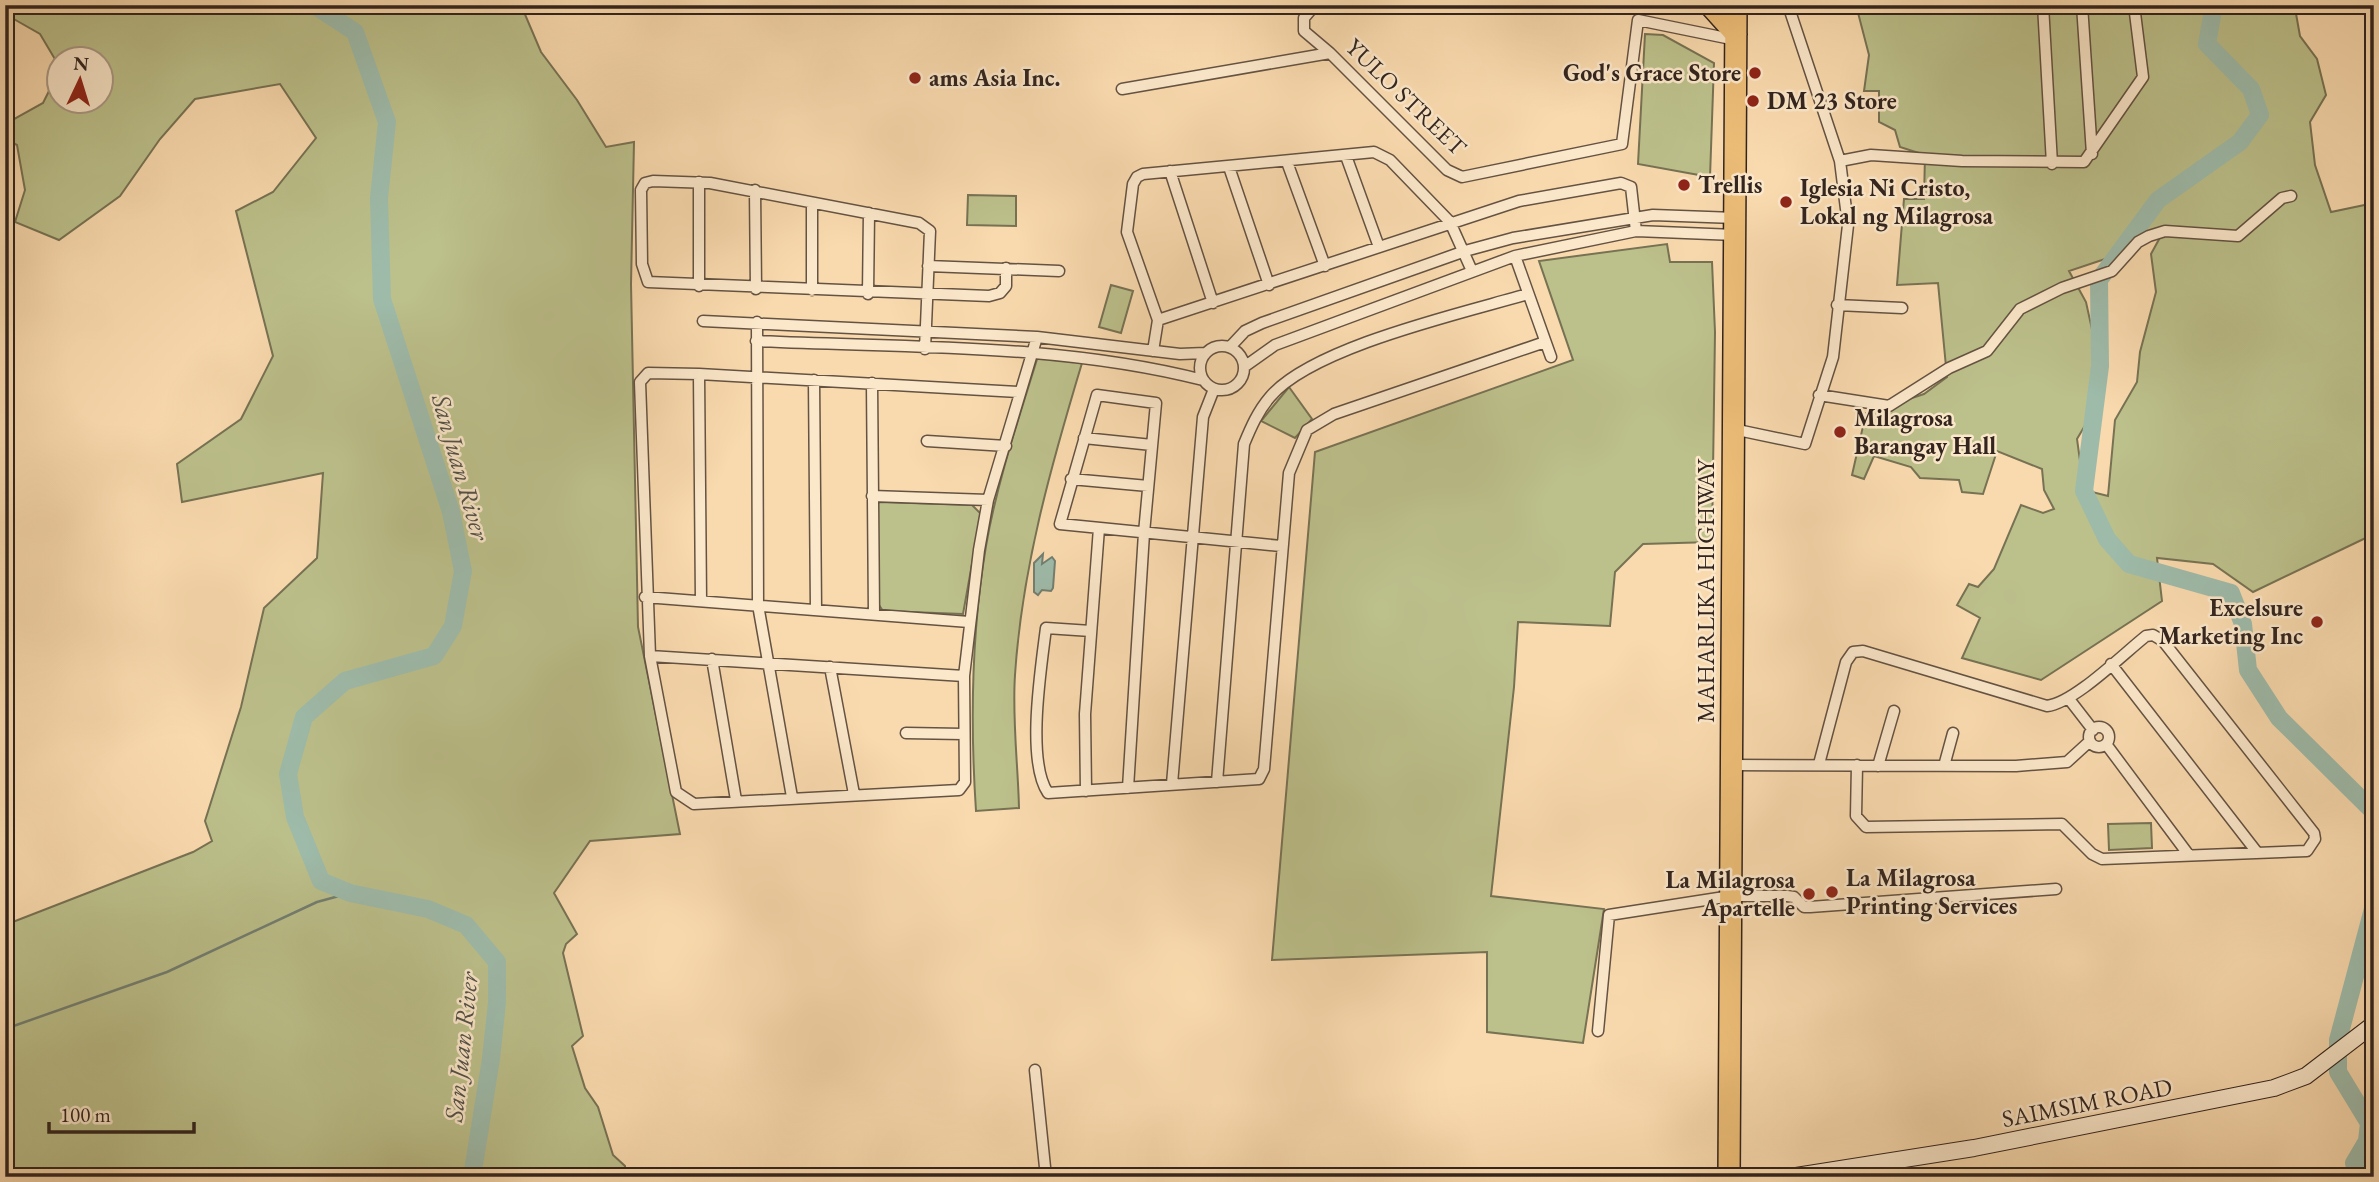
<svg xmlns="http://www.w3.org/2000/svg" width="2379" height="1182" viewBox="0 0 2379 1182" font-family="'EB Garamond',serif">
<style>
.green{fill:#bcc08b;stroke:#777254;stroke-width:2;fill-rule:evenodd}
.water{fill:#9ebbaa;stroke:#737f72;stroke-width:2}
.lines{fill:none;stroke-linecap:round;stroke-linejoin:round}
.stream{stroke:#737f72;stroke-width:2.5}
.river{stroke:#9ebbaa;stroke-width:18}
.street-casing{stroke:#645242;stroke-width:13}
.secondary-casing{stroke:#32241e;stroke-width:18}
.highway-casing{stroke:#32241e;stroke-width:24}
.street{stroke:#fbe7ca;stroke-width:10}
.secondary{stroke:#fbe7ca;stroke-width:16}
.highway{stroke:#ecbd77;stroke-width:21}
.poi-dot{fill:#8f2418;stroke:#fbe7ca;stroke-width:2.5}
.labels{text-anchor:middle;stroke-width:5;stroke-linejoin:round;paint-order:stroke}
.poi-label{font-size:24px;font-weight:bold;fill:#32241e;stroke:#fbe7ca;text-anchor:start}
.street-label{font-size:24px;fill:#32241e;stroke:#fbe7ca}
.water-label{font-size:26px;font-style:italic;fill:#525148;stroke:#fbe7ca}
</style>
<rect width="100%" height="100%" fill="#f9daae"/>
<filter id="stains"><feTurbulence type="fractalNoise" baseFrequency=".00286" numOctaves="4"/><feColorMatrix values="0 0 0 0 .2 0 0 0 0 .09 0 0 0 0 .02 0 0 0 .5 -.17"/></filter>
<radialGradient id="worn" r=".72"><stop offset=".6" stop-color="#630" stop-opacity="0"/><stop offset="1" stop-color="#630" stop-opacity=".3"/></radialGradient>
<path class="green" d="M5 5H521L541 52 577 100 606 147 634 142 631 284 638 627 680 834 590 841 554 893 577 934 566 944 563 953 583 1036 572 1046 585 1088 598 1107 613 1155 625 1166V1177H5V925L193 852 212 841 205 821 241 707 264 608 317 558 323 473 182 502 177 464 241 419 273 356 236 211 273 192 316 138 280 84 195 99 160 139 120 196 59 240 15 222 25 190 17 145 5 139V124L43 103 59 71 60 102H102V60H60L59 66 40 34 5 14Z
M1856 5H2292L2295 8 2300 36 2317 59 2326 95 2310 122 2315 165 2331 212 2374 203V534L2253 592 2213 564 2157 558 2162 601 2041 680 1962 658 1980 618 1957 605 1969 584 1978 587 1994 569 2021 505 2043 513 2054 509 2044 490 2042 469 1997 451 1983 494 1962 492 1959 480 1920 478 1911 467 1874 456 1864 479 1852 475 1866 413 1924 394 1947 377 1938 283 1897 285 1904 199H1924L1925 155 1900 147 1895 130 1879 122V91H1864L1869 55ZM2163 232 2151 254 2156 292 2140 352 2137 382 2115 420 2108 496 2084 490 2077 439 2093 412 2100 366 2086 302 2069 271 2117 255Z
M1645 34 1663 35 1714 63 1710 177 1638 164Z
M968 195 1016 196V226L967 225Z
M1667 244 1670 262H1712L1715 332 1712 542 1643 544 1615 572 1610 626 1518 622 1514 687 1491 896 1604 909 1583 1043 1487 1032V952L1272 960 1315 452 1573 360 1539 261Z
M1111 285 1133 291 1121 333 1099 327Z
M1038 356 1082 363C1051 466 1022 568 1015 675 1012 719 1018 764 1019 808L976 811C970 721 971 635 986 546 997 482 1019 418 1038 356Z
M1289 387 1312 419 1295 438 1261 421Z
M880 502 972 505 981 514 963 614 883 611 879 605 877 504Z
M2151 823 2152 848 2109 850 2108 824Z"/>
<path class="water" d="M1043 554 1042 564 1052 557 1055 561 1053 588 1051 591 1042 590 1038 595 1034 592V563Z"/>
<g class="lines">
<path class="stream" d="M5 1029 167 972 317 902 350 893"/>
<path class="river" d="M314 5 355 32 387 122 379 198 382 299 451 512 463 571 453 626 434 656 345 681 304 717 288 774 295 817 321 881 350 893 428 909 466 925 497 962V1002L491 1059 472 1177
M2214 5 2207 44 2251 89 2260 115 2240 142 2158 200 2099 280 2100 366 2084 491 2107 539 2129 564 2231 593 2243 624 2248 670 2279 718 2374 812
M2358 1177 2354 1163 2367 1141 2369 1123 2338 1072V1040L2374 905"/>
<g class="street-casing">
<path id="street" d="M1315 5 1304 18V31L1330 53 1447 170 1462 177 1622 144 1638 20 1736 40
M2043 5 2052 164
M2082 5 2092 154
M1122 89 1330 53
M1346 156 1379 247
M1840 161 1871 155 1962 161 2084 162 2143 77 2134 5
M1287 162 1325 266
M1229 167 1269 285
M1170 171 1213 303
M699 182V286
M755 190 756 289
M812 203V290
M1515 256 1551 357
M928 266 1059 271
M868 294 869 213
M1837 305 1902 308
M1158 320 1519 201 1621 183 1631 187 1636 231
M703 321 1037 337 1180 354 1205 353
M757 322 758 605 792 797
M756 341C905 348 1058 343 1203 380
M1200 368a22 22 0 1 1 44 0a22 22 0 1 1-44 0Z
M1230 347 1245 331 1262 323 1465 251 1513 238 1653 215 1735 218
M925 349 930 231 919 223 710 183 653 181 645 183 641 190 642 264 648 282 989 296 1000 293 1006 286V268
M1153 351 1158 320 1127 232 1133 184 1137 177 1143 174 1374 152 1390 160 1450 222 1472 271
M1244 367 1275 345 1515 256 1636 231 1735 235
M699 374 701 601
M814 380 816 610
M872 383 874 614
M1020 392 699 374 648 373 640 382 650 656 676 792 694 804 959 790 965 782 964 676 979 550 988 500 1037 337
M1819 395 1889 406 1949 368 1987 351 2020 309 2062 288 2112 271 2138 242 2149 236 2165 231 2238 236 2282 198 2291 196
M1733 429 1805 444 1833 357 1848 225 1840 161 1788 5
M1084 438 1152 445
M927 441 1006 446
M1071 479 1148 486
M872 496 988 500
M645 597 969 622
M1091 631 1046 628C1041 668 1026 761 1048 793L1259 779 1264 769 1289 473 1307 430 1334 414 1545 342
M650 656 964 676
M712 659 736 800
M2111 664 2256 851
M830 667 854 794
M2069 699 2093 730
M2089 737a10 10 0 1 1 20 0a10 10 0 1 1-20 0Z
M906 733 963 734
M2106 744 2188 854
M1819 764 1846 662 1853 652 1863 651 2047 706C2074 703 2122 655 2146 636L2153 635 2163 641 2314 833 2315 839 2307 851 2102 859 2092 854 2062 824 1866 827 1856 816 1857 765
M1731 765 2016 766 2067 762 2090 741
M1878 766 1894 711
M1944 766 1953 733
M1217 782 1244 444C1251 427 1258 411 1270 397 1312 347 1463 313 1528 294
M1172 784 1203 417 1214 389
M1128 788 1144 533 1156 403 1097 395 1060 524C1134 531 1207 539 1281 546
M1086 791 1085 714 1099 528
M1598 1031 1609 915 1731 896H1787L1794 897 1804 907H1810L2056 889
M1035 1070 1046 1177"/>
</g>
<g class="secondary-casing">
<path id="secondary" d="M1790 1177 1974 1148 2274 1088 2306 1076 2374 1024"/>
</g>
<g class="highway-casing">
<path id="highway" d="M1710 5 1736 34
M1729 1177 1736 5"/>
</g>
<use href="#street" class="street"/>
<use href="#secondary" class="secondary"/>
<use href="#highway" class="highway"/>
</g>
<g class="poi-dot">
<circle cx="1755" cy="73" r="7"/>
<circle cx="915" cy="78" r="7"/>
<circle cx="1753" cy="101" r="7"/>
<circle cx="1684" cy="185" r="7"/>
<circle cx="1786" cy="202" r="7"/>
<circle cx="1840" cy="432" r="7"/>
<circle cx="2317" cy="622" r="7"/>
<circle cx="1832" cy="892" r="7"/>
<circle cx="1809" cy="894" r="7"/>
</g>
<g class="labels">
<g class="poi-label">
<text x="1741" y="81" text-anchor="end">God's Grace Store</text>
<text x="929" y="86">ams Asia Inc.</text>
<text x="1767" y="109">DM 23 Store</text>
<text x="1698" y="193">Trellis</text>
<text x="1800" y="196">Iglesia Ni Cristo,<tspan x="1800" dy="28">Lokal ng Milagrosa</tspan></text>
<text x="1854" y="426">Milagrosa<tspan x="1854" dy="28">Barangay Hall</tspan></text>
<text x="2303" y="616" text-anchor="end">Excelsure<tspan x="2303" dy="28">Marketing Inc</tspan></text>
<text x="1846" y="886">La Milagrosa<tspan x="1846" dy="28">Printing Services</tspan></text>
<text x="1795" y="888" text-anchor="end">La Milagrosa<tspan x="1795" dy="28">Apartelle</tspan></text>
</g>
<g class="street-label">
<text transform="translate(1406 97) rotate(44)" y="8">YULO STREET</text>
<text transform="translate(1706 591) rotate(-90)" y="8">MAHARLIKA HIGHWAY</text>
<text transform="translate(2087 1103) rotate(-11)" y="8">SAIMSIM ROAD</text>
</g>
<g class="water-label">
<text transform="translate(461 467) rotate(74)" y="9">San Juan River</text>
<text transform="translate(461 1047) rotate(-84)" y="9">San Juan River</text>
</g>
</g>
<rect width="2379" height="1182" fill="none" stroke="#f9daae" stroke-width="28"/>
<rect x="7" y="7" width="2365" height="1168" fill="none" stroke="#32241e" stroke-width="3.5"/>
<rect x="14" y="14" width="2351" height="1154" fill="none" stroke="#32241e" stroke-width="2"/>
<g transform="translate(80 80) rotate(4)"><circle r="33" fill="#fbe7ca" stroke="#ab9985" stroke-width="2"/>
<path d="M0-5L12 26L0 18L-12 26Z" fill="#8f2418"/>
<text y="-10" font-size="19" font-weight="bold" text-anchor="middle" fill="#32241e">N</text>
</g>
<path d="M49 1122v10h145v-10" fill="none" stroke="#32241e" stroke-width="3.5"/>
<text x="60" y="1122" font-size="21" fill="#32241e" stroke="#fbe7ca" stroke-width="5" paint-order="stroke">100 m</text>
<rect width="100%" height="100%" filter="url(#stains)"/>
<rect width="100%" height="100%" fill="url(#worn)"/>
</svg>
